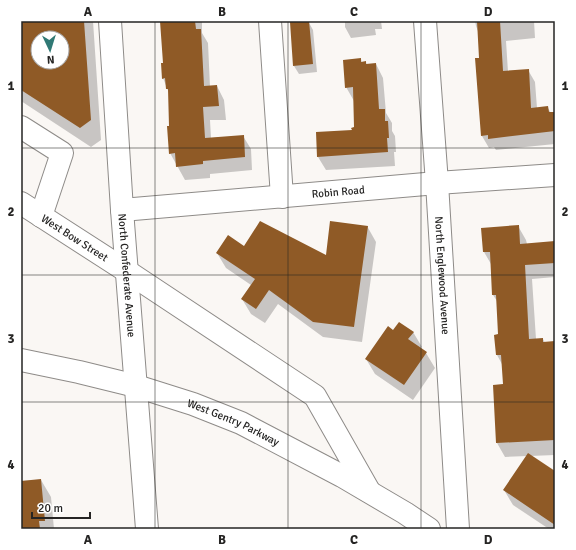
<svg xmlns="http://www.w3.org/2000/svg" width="576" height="550" viewBox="0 0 576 550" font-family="Signika,sans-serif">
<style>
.shadow{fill:#0003;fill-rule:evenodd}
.building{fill:#8f5a26;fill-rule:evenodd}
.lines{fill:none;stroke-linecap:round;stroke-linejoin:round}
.minor-casing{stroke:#8e8b88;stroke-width:24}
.major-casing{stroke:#8e8b88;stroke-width:24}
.minor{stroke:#fff;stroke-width:22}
.major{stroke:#fff;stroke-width:22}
.grid{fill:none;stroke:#252423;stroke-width:1;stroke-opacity:0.55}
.labels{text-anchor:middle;stroke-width:4;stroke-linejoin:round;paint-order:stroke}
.street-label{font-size:11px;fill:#252423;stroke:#fff}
.neatline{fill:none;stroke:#252423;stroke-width:1.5}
.grid-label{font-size:13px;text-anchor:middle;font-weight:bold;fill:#252423}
</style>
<rect width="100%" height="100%" fill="#faf7f4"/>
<path class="shadow" d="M21 21H93L101 140 91 147 21 101ZM38 38H62V62H38Z
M162 21H202V33L208 43 210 87 217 86 224 100 226 120H210L211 138 243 136 251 149 252 170 210 174V178L185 180 170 153 169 93 163 78 164 64Z
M308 21 313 30 317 72 299 74 294 66Z
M345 21H381L382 29H375L376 35 351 38 345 27Z
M475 21H534L535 38 506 41 508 72 528 70 535 82 537 108 547 107 551 113H555V144L496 150 494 147 489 148 482 136 476 59H480L478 31 476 26Z
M361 59 362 63 366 62 367 65 376 64 383 78 386 113 392 123V131L395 136 396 152H394L395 166 326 170 318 157 356 128 354 101 346 87Z
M367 226 376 242 362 342 323 337 278 304 265 323 251 314 242 299 251 285 226 268 217 253 244 247 327 256Z
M518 226 526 240 527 244 555 242V277L532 279 536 339H543L545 343 555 342V455L530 456 555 472V529H549L513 505 504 490 527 456 505 457 497 443 504 385 503 366 497 355 495 336 499 335 497 301 493 295 491 264 484 252 483 229Z
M394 331 413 332 422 347 420 349 426 353 435 368 413 400 375 374 366 359Z
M41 480 51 497 54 529H21V481Z"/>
<path class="building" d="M21 21H84L91 120 80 128 21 90ZM38 38H62V62H38Z
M160 21H195L196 29H201L204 86 217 85 219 106 203 107 205 138 244 135 245 157 203 161V164L176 167 175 153 169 154 167 126H169L168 89H166L165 78 162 79 161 63H163Z
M299 21H309L313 64 293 66 290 22Z
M477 21H500L503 71 529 69 531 108 548 106 549 112H555V131L488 139V135L481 136 475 58H479Z
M361 58V62L366 61V64L376 63 379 109H385V121H388L389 138H387L388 152 317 157 316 132 352 130 351 128 354 127 353 87 345 88 343 60Z
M260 221 326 255 330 221 368 226 354 327 313 322 269 290 256 309 241 299 255 279 216 253 228 235 244 246Z
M519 225 520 244 555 241V263L525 265 529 339 543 338V342L555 341V440L496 443 493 385 503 384 501 355H496L494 335 498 334 496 295H492L490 252H483L481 228Z
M399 322 414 332 408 339 427 352 404 385 365 359 388 326 393 330Z
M528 453 555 471V525L503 490Z
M41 479 45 521H39L40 529H21V481Z"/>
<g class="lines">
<g class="minor-casing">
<g id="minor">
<path id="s1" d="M110 21 122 210 147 529"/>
<path d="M270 21 282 197"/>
<path id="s2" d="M425 21 437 183 458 529"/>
<path d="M21 127 62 153 41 216"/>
<path id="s3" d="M21 203 128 272"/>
<path id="s4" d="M122 210 437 183 555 175"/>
</g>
</g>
<g class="major-casing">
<g id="major">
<path d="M128 272 315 396 369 491"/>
<path id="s5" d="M21 360 79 372 136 386 193 404 241 423 342 476 405 513 429 529"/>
</g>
</g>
<use href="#minor" class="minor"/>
<use href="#major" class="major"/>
</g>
<path class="grid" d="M155 21V529M288 21V529M421 21V529M21 148H555M21 275H555M21 402H555"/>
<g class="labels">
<g class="street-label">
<text dy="4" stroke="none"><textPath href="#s4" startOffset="217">Robin Road</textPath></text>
<text dy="4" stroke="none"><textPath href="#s3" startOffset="64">West Bow Street</textPath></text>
<text dy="4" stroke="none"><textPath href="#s1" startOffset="255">North Confederate Avenue</textPath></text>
<text dy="4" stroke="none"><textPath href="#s2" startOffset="255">North Englewood Avenue</textPath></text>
<text dy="4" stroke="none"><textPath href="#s5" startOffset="222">West Gentry Parkway</textPath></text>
</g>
</g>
<rect width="576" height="550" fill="none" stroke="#ffffff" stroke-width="44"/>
<g transform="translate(50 50) rotate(176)"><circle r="19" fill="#ffffff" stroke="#a8a7a7"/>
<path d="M0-3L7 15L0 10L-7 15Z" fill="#307975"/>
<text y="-6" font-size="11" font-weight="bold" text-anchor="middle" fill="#252423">N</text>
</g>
<path d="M32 512v6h58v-6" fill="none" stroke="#252423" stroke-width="2"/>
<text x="38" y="512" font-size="12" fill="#252423" stroke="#ffffff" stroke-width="3" paint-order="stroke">20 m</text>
<rect x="22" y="22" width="532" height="506" class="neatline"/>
<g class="grid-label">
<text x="88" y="16">A</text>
<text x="222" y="16">B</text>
<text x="354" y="16">C</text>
<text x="488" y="16">D</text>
<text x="11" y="90">1</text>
<text x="565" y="90">1</text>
<text x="11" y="216">2</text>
<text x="565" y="216">2</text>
<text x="11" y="343">3</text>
<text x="565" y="343">3</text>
<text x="11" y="469">4</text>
<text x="565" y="469">4</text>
<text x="88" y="544">A</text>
<text x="222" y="544">B</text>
<text x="354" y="544">C</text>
<text x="488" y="544">D</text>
</g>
</svg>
